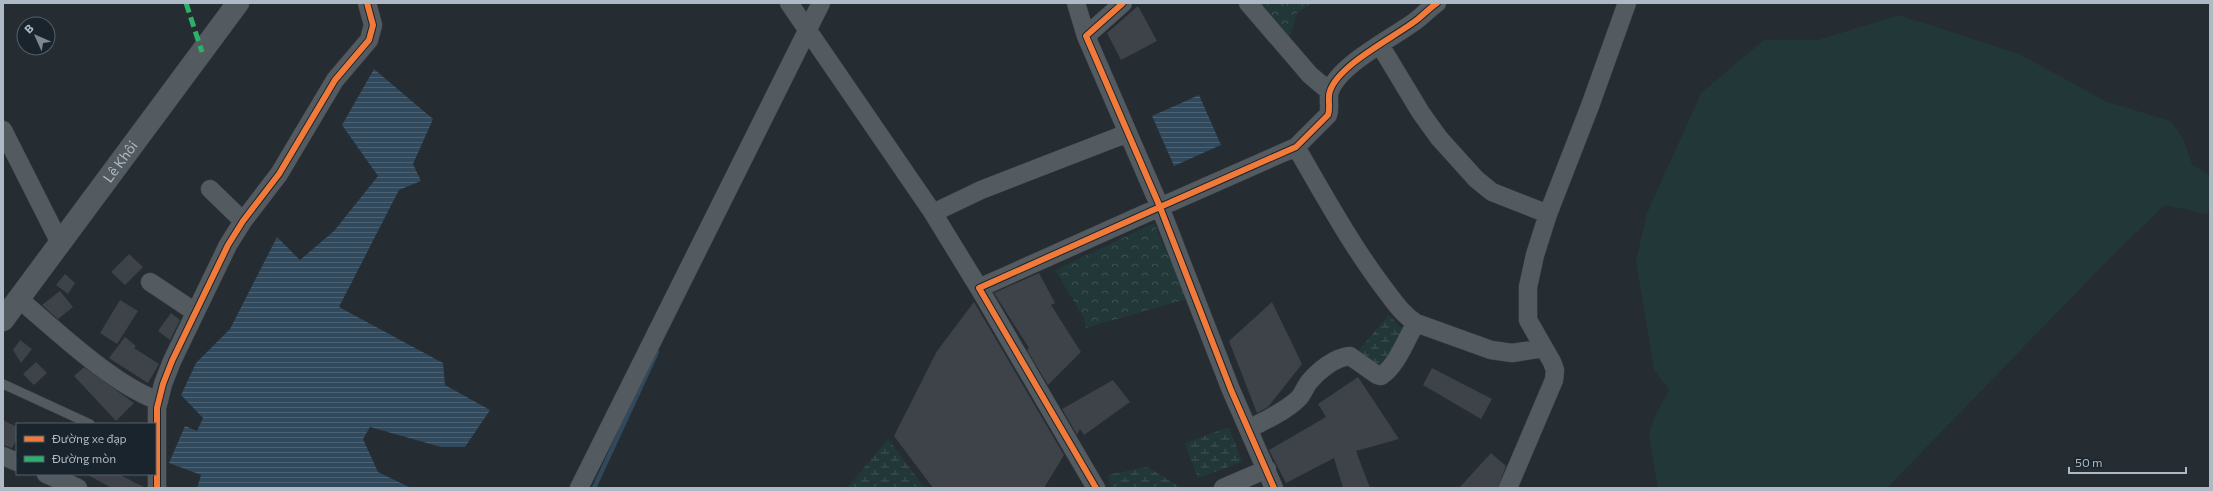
<svg xmlns="http://www.w3.org/2000/svg" width="2213" height="491" viewBox="0 0 2213 491" font-family="Commissioner,sans-serif">
<style>
.green{fill:#223737}
.forest{fill:url(#forest-crowns)}
.wetland{fill:url(#wetland-marsh)}
.water{fill:url(#water-rules)}
.lines{fill:none;stroke-linecap:round;stroke-linejoin:round}
.stream{stroke:#31495c;stroke-width:4.5}
.building{fill:#3d4349}
.service-casing{stroke:#43484d;stroke-width:10}
.minor-casing{stroke:#43484d;stroke-width:19}
.tertiary-casing{stroke:#43484d;stroke-width:23}
.service{stroke:#545b60;stroke-width:9}
.minor{stroke:#545b60;stroke-width:18}
.tertiary{stroke:#545b60;stroke-width:22}
.quiet{stroke:#2db169;stroke-width:5;stroke-dasharray:10 5;stroke-linecap:butt}
.cycleway-casing{stroke:#19242d;stroke-width:8}
.cycleway{stroke:#f17a3a;stroke-width:6}
.labels{text-anchor:middle;stroke-width:3;stroke-linejoin:round;paint-order:stroke}
.street-label{font-size:14px;fill:#adbac5;stroke:#19242d}
</style>
<defs>
<pattern id="forest-crowns" width="20" height="18" patternUnits="userSpaceOnUse"><rect width="20" height="18" fill="#223737"/><path d="M2 6a3 3 0 1 1 6 0M12 15a3 3 0 1 1 6 0" fill="none" stroke="#3f5252"/></pattern>
<pattern id="wetland-marsh" width="20" height="14" patternUnits="userSpaceOnUse"><rect width="20" height="14" fill="#223737"/><path d="M1 5h8M5 5V1M11 12h8M15 12V8" fill="none" stroke="#3f5252"/></pattern>
<pattern id="water-rules" width="6" height="5" patternUnits="userSpaceOnUse"><rect width="6" height="5" fill="#31495c"/><path d="M0 2.5h6" fill="none" stroke="#4c6172"/></pattern>
</defs>
<rect width="100%" height="100%" fill="#252c32"/>
<path class="green" d="M1899 15 2019 54 2107 102 2171 121 2184 140 2192 164 2210 176V209L2206 214 2165 205 2115 253 1887 488H1658L1649 434 1655 416 1669 390 1654 370 1636 261 1647 213 1701 93 1764 40H1818Z"/>
<path class="forest" d="M1257 3H1312L1297 13 1285 54Z
M1154 223 1187 299 1086 328 1084 318 1055 270Z"/>
<path class="wetland" d="M1389 315 1405 332 1379 370 1359 350Z
M1229 427 1242 462 1198 478 1185 443Z
M888 439 925 488H847Z
M1147 467 1179 486 1176 488H1112L1107 475Z"/>
<path class="water" d="M374 69 433 119 413 164 421 181 399 190 339 307 443 363 445 385 490 410 465 447H441L370 427 363 439 378 472 411 488H197L201 475 169 463 185 426 197 431 203 418 181 395 196 363 230 329 277 237 300 260 334 231 378 176 342 125Z
M1199 95 1221 145 1174 166 1152 116Z"/>
<g class="lines">
<path class="stream" d="M594 488 657 352"/>
</g>
<path class="building" d="M1138 6 1157 41 1121 60 1107 33Z
M129 254 143 267 125 285 111 272Z
M1039 273 1055 303 1051 305 1081 352 1048 385 1027 350 1029 348 994 293Z
M65 274 75 283 68 294 56 285Z
M60 291 73 307 58 319 42 305Z
M120 300 138 311 117 344 100 333Z
M974 302 1064 455 1044 488H933L894 436 937 351Z
M1272 302 1302 364 1268 407 1257 413 1229 341Z
M171 313 180 320 170 340 158 331Z
M125 337 136 346 134 348 159 364 148 383 109 358Z
M20 340 32 349 21 363 13 350Z
M36 362 47 373 34 385 23 374Z
M84 367 134 403 116 421 74 376Z
M1432 368 1492 399 1481 419 1423 385Z
M1358 377 1399 439 1356 451 1370 488H1343L1334 458 1286 483 1269 450 1326 417 1318 404Z
M1113 380 1130 402 1084 435 1080 429 1077 435 1062 409Z
M3 420 17 427V439L12 448 3 445Z
M1491 453 1506 466 1498 488H1459Z
M86 474H118L146 488 110 487Z"/>
<g class="lines">
<g class="service-casing">
<path id="service" d="M3 384 90 424"/>
</g>
<g class="minor-casing">
<path id="minor" d="M789 3 933 213 979 288
M1076 3 1086 36
M1248 3 1310 75 1329 91
M1380 45 1421 113 1439 138 1476 179 1492 192 1548 214
M3 130 60 243
M1296 147C1324 195 1350 243 1383 287 1393 300 1402 314 1416 323L1491 350 1512 353 1544 348
M210 189 243 221
M933 213 981 190 1128 133
M150 282 195 312
M19 299C57 331 113 385 159 401
M1249 429C1265 420 1285 412 1299 398 1303 394 1305 387 1309 382 1318 371 1335 357 1350 356L1377 375 1381 376C1397 366 1406 339 1416 323
M3 456 17 462
M46 474 78 488
M157 488V408L163 384 172 361 228 245 243 221 279 174 335 80 369 40 373 25 367 3
M579 488 821 3
M1096 488 979 288 1160 207 1086 36 1123 3
M1223 488 1267 469
M1274 488 1231 390 1160 207 1296 147 1328 115C1331 107 1327 98 1330 91 1339 64 1395 37 1418 19 1424 14 1430 8 1437 3
M1508 488 1554 380 1555 370 1552 362 1528 320V287L1535 255 1548 214 1590 106 1627 3"/>
</g>
<g class="tertiary-casing">
<g id="tertiary">
<path id="s1" d="M3 320 238 3"/>
</g>
</g>
<use href="#service" class="service"/>
<use href="#minor" class="minor"/>
<use href="#tertiary" class="tertiary"/>
<path class="quiet" d="M186 3 202 52"/>
<g class="cycleway-casing">
<path id="cycleway" d="M157 488V408L163 384 172 361 228 245 243 221 279 174 335 80 369 40 373 25 367 3
M1096 488 979 288 1160 207 1086 36 1123 3
M1274 488 1231 390 1160 207 1296 147 1328 115C1331 107 1327 98 1330 91 1339 64 1395 37 1418 19 1424 14 1430 8 1437 3"/>
</g>
<use href="#cycleway" class="cycleway"/>
</g>
<g class="labels">
<g class="street-label">
<text dy="5" stroke="none"><textPath href="#s1" startOffset="197">Lê Khôi</textPath></text>
</g>
</g>
<rect width="2213" height="491" fill="none" stroke="#adbac5" stroke-width="8"/>
<rect x="16" y="423" width="140" height="52" fill="#19242d" stroke="#54606a"/>
<rect x="24" y="436" width="20" height="6" fill="#f17a3a" stroke="#54606a"/>
<text x="52" y="443" font-size="12" fill="#adbac5">Đường xe đạp</text>
<rect x="24" y="456" width="20" height="6" fill="#2db169" stroke="#54606a"/>
<text x="52" y="463" font-size="12" fill="#adbac5">Đường mòn</text>
<g transform="translate(36 36) rotate(315)"><circle r="19" fill="#19242d" stroke="#54606a"/>
<path d="M0-3L7 15L0 10L-7 15Z" fill="#7d8892"/>
<text y="-6" font-size="11" font-weight="bold" text-anchor="middle" fill="#adbac5">B</text>
</g>
<path d="M2069 467v6h117v-6" fill="none" stroke="#adbac5" stroke-width="2"/>
<text x="2075" y="467" font-size="12" fill="#adbac5" stroke="#19242d" stroke-width="3" paint-order="stroke">50 m</text>
</svg>
